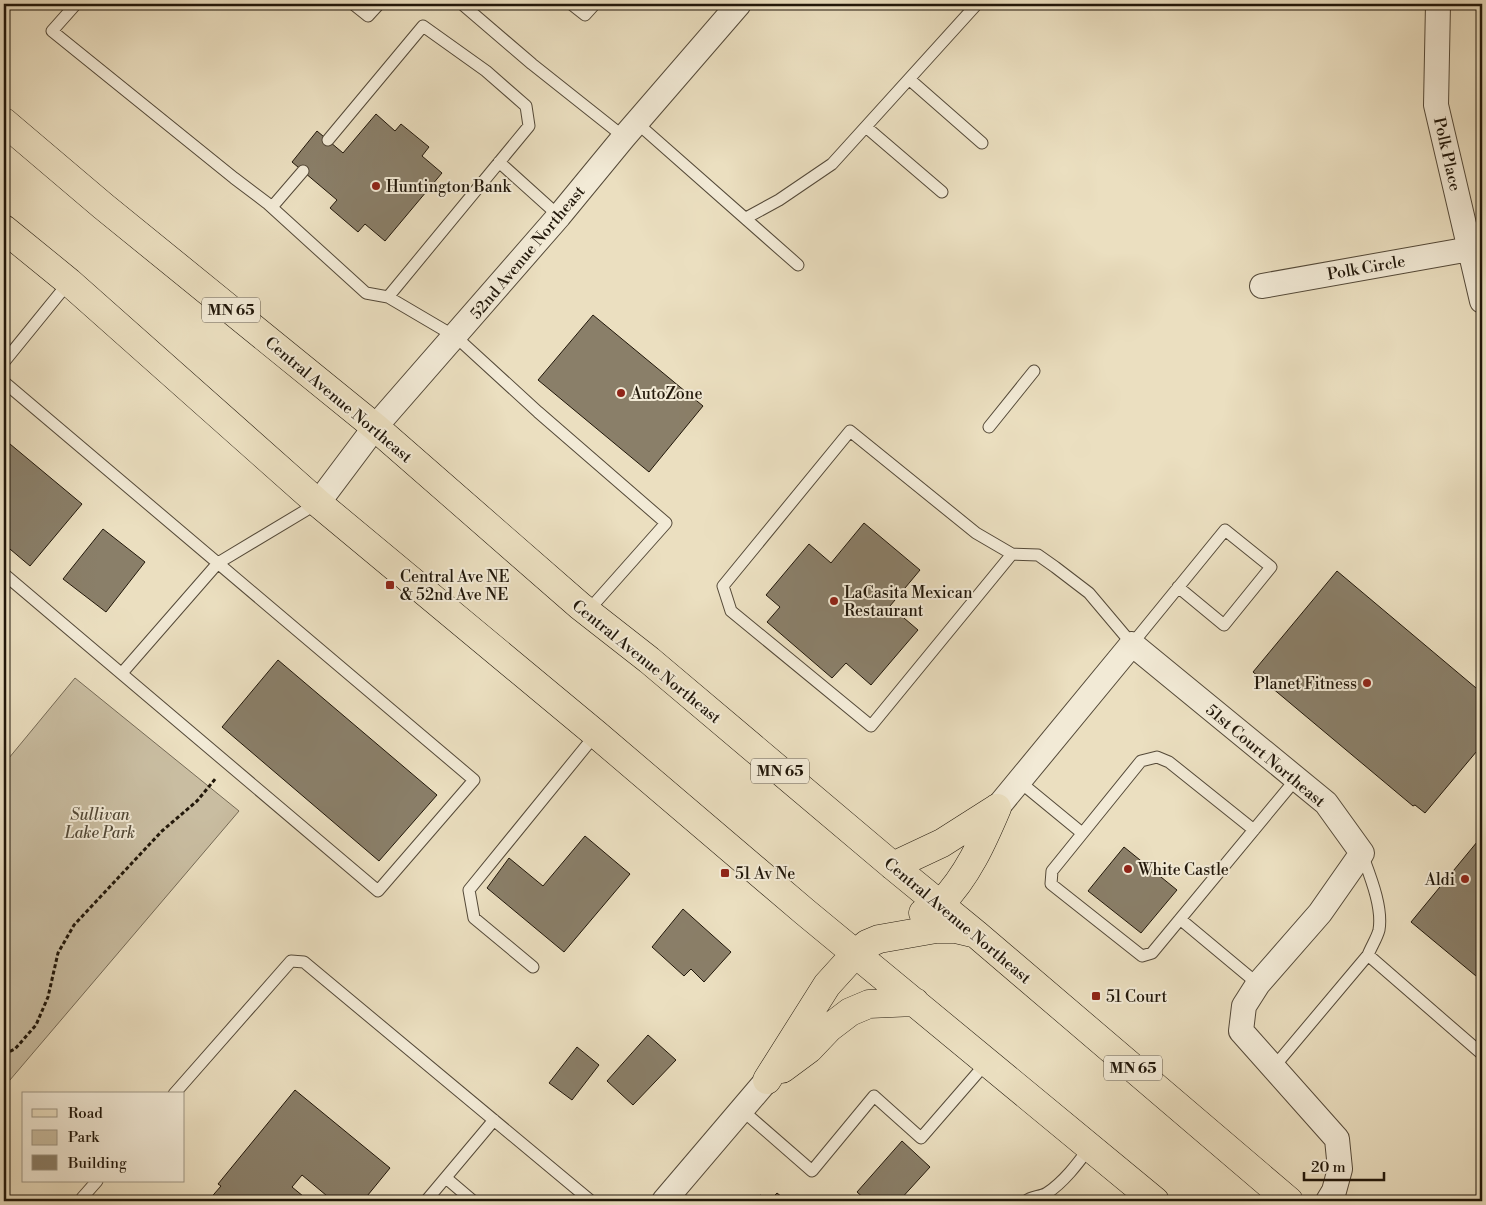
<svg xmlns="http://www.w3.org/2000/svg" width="1486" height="1205" viewBox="0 0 1486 1205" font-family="'Libre Bodoni',serif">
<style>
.green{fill:#c9bda1;stroke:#756a56}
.building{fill:#8a7f69;stroke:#21170a}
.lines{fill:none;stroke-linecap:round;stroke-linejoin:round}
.service-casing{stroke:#544938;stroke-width:13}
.minor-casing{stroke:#544938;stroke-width:26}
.primary-casing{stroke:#21170a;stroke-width:29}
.path{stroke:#21170a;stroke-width:3;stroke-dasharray:4 2.5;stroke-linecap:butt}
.service{stroke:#f2ead6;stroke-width:11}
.minor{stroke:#f2ead6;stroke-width:24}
.primary{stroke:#ebdfc0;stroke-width:28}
.poi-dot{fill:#8f2418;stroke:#f2ead6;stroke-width:2}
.labels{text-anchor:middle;stroke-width:4;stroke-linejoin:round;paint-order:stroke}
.shield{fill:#f2ead6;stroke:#605647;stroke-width:1}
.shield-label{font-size:15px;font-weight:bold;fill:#21170a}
.street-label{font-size:16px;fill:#21170a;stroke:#f2ead6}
.poi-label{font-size:16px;fill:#21170a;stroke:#f2ead6;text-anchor:start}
.park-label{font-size:16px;font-style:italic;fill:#534937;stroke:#f2ead6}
</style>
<rect width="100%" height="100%" fill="#ebdfc0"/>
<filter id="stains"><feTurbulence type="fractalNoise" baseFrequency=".004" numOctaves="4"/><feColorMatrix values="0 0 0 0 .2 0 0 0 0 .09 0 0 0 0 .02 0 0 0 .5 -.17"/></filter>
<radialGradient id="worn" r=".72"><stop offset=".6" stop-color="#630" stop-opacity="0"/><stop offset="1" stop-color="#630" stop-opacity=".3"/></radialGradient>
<path class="green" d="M75 678 239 811 4 1087V764Z"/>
<path class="building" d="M376 114 395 131 401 124 429 147 422 156 442 173 385 241 365 224 358 232 330 208 337 200 292 162 317 131 343 153Z
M593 315 703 406 649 472 538 380Z
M4 439 82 504 30 566 4 544Z
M864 523 920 570 890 606 918 630 871 685 846 663 832 678 767 622 780 607 766 595 809 544 831 563Z
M103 529 145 562 106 612 63 579Z
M1337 571 1482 693V745L1425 813 1415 805 1413 806 1253 672Z
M278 660 437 795 379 861 222 727Z
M585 836 630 874 564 952 487 888 509 858 543 886Z
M1482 836V981L1411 922Z
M1124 847 1177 890 1141 933 1088 891Z
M683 909 731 952 704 982 691 969 684 976 652 947Z
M648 1035 676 1060 633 1105 607 1081Z
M577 1047 599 1065 572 1100 549 1083Z
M295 1090 390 1168 363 1201H333L302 1175 292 1187 309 1201H208L221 1186 218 1184Z
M902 1141 930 1167 899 1201H867L857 1192Z
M777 1193 787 1201H755L760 1195 770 1200Z"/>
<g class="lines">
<g class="service-casing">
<path id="service" d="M76 4 52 31 234 178 267 203 366 293 388 297 456 337 538 412 666 523 587 612
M353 4 368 16 379 4
M462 4 532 64 624 137
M571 4 585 15 595 4
M909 79 982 143
M637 123 798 265
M866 127 942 192
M328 140 423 26 486 71 526 106 529 126 388 297
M499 162 559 216
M272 207 303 171
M746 218 779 200 832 164 977 4
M4 362 69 282
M4 382 474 780 378 891 4 574
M989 427 1034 371
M1012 554 871 726 731 611 723 586 850 431 976 533 1012 554 1038 555 1055 567 1089 593 1132 644 1225 530 1271 567 1224 625 1178 587
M122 673 218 563 318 503
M1020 782 1082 833
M1254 830 1169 762 1157 757 1141 761 1052 871 1051 884 1142 956 1152 953 1296 779
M1362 854C1370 876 1383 907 1379 930 1377 938 1371 947 1368 955
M1180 919 1258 984
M533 967 474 918 469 890 596 734
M1273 1068 1368 955 1482 1054
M174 1094 291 961 304 962 591 1201
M742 1110 812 1171 874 1096 921 1138 987 1062
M446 1178 473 1201
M82 1198 97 1181
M426 1201 494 1120
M1026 1201C1032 1196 1041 1197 1047 1193 1064 1182 1078 1163 1090 1147"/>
</g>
<g class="minor-casing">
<path id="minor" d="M1438 4 1436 105 1482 301
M1262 286 1470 249
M318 503 375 427 559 216 624 137 739 4
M997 808 1132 644 1326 803 1362 853 1320 913 1258 984 1244 1006 1241 1031 1337 1139 1340 1169 1334 1191 1328 1201
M664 1201 767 1080"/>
</g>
<g class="primary-casing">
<path id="primary" d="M4 122 103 206 375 427 580 606 649 660 893 866 976 934 1289 1201
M4 229 69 282 318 503 596 734 805 912 1155 1201
M893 866 942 843 997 808
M923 913C929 910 936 907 941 903 967 877 983 841 997 808
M782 1069 809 1049 829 1028 850 1012 869 1004 915 1002
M767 1080 827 985 856 953 867 944 879 939 936 929H955L976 934"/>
</g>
<path class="path" d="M4 1054 15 1049 36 1025 48 997 58 953 74 925 162 831 197 801 216 778"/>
<use href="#service" class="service"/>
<use href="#minor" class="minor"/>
<use href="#primary" class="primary"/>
</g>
<g class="poi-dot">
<circle cx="376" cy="186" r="5"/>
<circle cx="621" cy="393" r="5"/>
<rect x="385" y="580" width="10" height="10" rx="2.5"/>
<circle cx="834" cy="601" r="5"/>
<circle cx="1367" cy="683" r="5"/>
<circle cx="1128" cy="869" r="5"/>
<rect x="720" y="868" width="10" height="10" rx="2.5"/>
<circle cx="1465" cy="879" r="5"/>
<rect x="1091" y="991" width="10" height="10" rx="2.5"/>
</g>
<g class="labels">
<g class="shield">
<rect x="202" y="297.5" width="58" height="25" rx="4"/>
<rect x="751" y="758.5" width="58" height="25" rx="4"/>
<rect x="1104" y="1055.5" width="58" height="25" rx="4"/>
</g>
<g class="shield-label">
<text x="231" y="315">MN 65</text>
<text x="780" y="776">MN 65</text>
<text x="1133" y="1073">MN 65</text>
</g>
<g class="street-label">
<text transform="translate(1448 154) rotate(77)" y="6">Polk Place</text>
<text transform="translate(527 252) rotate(-50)" y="6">52nd Avenue Northeast</text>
<text transform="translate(1366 267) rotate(-10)" y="6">Polk Circle</text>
<text transform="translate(339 399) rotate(40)" y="6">Central Avenue Northeast</text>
<text transform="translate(647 661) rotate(39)" y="6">Central Avenue Northeast</text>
<text transform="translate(1266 755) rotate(40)" y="6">51st Court Northeast</text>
<text transform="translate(958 920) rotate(40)" y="6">Central Avenue Northeast</text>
</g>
<g class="poi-label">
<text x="386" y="192">Huntington Bank</text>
<text x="631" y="399">AutoZone</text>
<text x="400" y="582">Central Ave NE<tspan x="400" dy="18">&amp; 52nd Ave NE</tspan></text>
<text x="844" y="598">LaCasita Mexican<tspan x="844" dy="18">Restaurant</tspan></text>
<text x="1357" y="689" text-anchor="end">Planet Fitness</text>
<text x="1138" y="875">White Castle</text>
<text x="735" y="879">51 Av Ne</text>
<text x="1455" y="885" text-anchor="end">Aldi</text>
<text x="1106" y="1002">51 Court</text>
</g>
<g class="park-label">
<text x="100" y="820">Sullivan<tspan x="100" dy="18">Lake Park</tspan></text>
</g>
</g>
<rect width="1486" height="1205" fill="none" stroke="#ebdfc0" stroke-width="20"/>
<rect x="5" y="5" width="1476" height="1195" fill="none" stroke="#21170a" stroke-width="2.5"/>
<rect x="10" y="10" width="1466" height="1185" fill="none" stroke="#21170a"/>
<rect x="22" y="1092" width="162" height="90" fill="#f2ead6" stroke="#9e9684"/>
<rect x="32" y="1109" width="25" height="8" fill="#ebdfc0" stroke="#9e9684"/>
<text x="68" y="1118" font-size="15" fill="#21170a">Road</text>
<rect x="32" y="1130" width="25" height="15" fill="#c9bda1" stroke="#9e9684"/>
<text x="68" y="1142" font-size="15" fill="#21170a">Park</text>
<rect x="32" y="1155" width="25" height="15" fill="#8a7f69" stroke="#9e9684"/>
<text x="68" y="1168" font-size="15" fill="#21170a">Building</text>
<path d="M1304 1172v8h80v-8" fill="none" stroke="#21170a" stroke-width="2.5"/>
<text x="1311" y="1172" font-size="15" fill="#21170a" stroke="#f2ead6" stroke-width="4" paint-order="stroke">20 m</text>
<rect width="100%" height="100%" filter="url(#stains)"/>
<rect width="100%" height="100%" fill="url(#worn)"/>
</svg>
